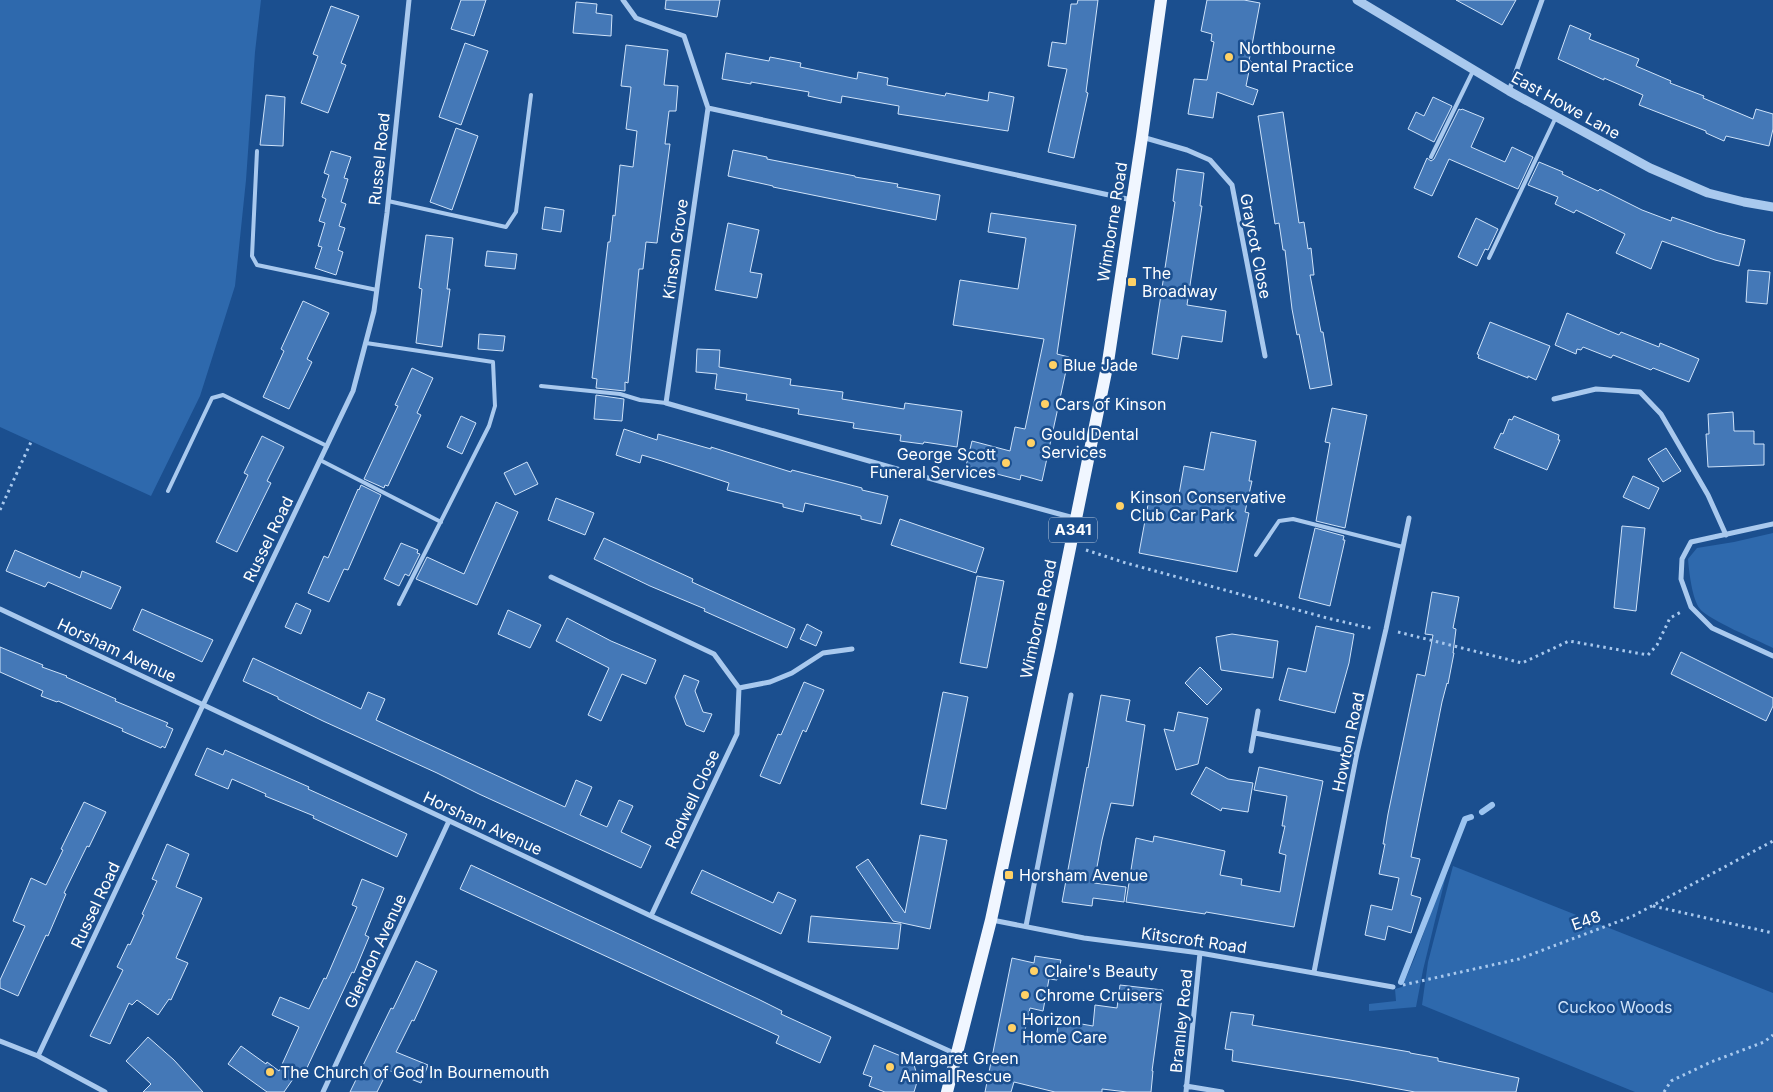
<svg xmlns="http://www.w3.org/2000/svg" width="1773" height="1092" viewBox="0 0 1773 1092" font-family="Inter,sans-serif">
<style>
.green{fill:#2e69ad}
.lines{fill:none;stroke-linecap:round;stroke-linejoin:round}
.stream{stroke:#9cc4f0;stroke-width:6}
.building{fill:#4478b7;stroke:#cfe3fa}
.path{stroke:#a9c9ee;stroke-width:3;stroke-dasharray:2.5 4;stroke-linecap:butt}
.service{stroke:#a9c9ee;stroke-width:4}
.minor{stroke:#a9c9ee;stroke-width:5}
.tertiary{stroke:#a9c9ee;stroke-width:9}
.primary{stroke:#f0f6ff;stroke-width:12}
.poi-dot{fill:#ffd166;stroke:#1b4f8f;stroke-width:2}
.labels{text-anchor:middle;stroke-width:5;stroke-linejoin:round;paint-order:stroke}
.shield{fill:#1b4f8f;stroke:#bbcadd;stroke-width:1}
.shield-label{font-size:15px;font-weight:bold;fill:#fff}
.poi-label{font-size:16px;fill:#fff;stroke:#1b4f8f;text-anchor:start}
.street-label{font-size:16px;fill:#fff;stroke:#1b4f8f}
.park-label{font-size:16px;fill:#cfe3fa;stroke:#1b4f8f}
</style>
<rect width="100%" height="100%" fill="#1b4f8f"/>
<path class="green" d="M0 0H261L255 52 246 180 235 286 200 396 151 496 0 427Z
M1773 533V648C1757 640 1709 620 1700 609 1692 599 1689 571 1688 559L1697 548 1734 542Z
M1449 863 1423 970 1416 1007 1369 1011V1004L1396 1001 1395 989 1402 987 1415 957Z
M1453 866 1773 993V1092H1635L1422 1005 1428 962Z"/>
<g class="lines">
<path class="stream" d="M1482 812 1492 805
M1401 982 1465 819 1471 817"/>
</g>
<path class="building" d="M461 0H486L474 36 451 29Z
M666 0H720L717 17 665 9Z
M1078 0H1098L1086 92 1088 93 1074 158 1048 152 1067 69 1048 66 1052 42 1066 44 1071 4H1077Z
M1207 0H1244L1260 3 1249 61H1251L1246 86 1258 90 1253 105 1217 92 1213 118 1188 114 1194 79 1207 80 1214 42 1211 41 1212 34 1201 31Z
M1456 0H1516L1502 25Z
M576 2 597 4 596 13 612 15 611 36 573 33Z
M331 6 359 16 341 63 346 65 328 113 301 103 318 56 313 54Z
M1570 25 1591 34 1589 39 1639 59 1636 66 1671 81 1670 83 1704 96 1703 98 1753 119 1756 109 1773 114V129L1769 146 1726 136 1724 141 1706 133V131L1639 105 1643 95 1604 78V80L1558 59Z
M465 43 488 51 461 125 439 117Z
M626 45 668 50 664 85 678 86 676 111H669L665 144H670L657 243 646 242 643 269H639L628 383 625 382V391L596 388 597 379 592 378 608 242H610L613 215 615 216 620 165 633 167 637 131 626 129 631 87 621 86Z
M726 53 769 61 770 57 801 63 800 67 857 79 858 72 888 78 887 85 945 96 946 93 988 101 989 92 1014 97 1008 131 898 114 899 106 842 96 841 103 808 96 809 92 751 82V84L722 79Z
M266 95 285 97 283 146 260 145Z
M1433 97 1452 106 1434 142 1408 129 1416 112 1424 116Z
M1459 109 1461 110 1462 109 1484 118 1471 147 1505 162 1512 147 1533 157 1518 189 1449 159 1432 196 1414 188 1427 158 1431 161 1434 159Z
M1283 112 1299 223 1304 222 1308 249 1311 248 1314 275H1310L1321 332H1323L1332 385 1310 389 1299 334 1297 335 1292 309 1285 250H1283L1279 223 1275 224 1258 116Z
M456 128 478 136 452 210 430 202Z
M733 150 767 157V159L855 176V177L898 184 897 187 940 195 936 220 773 187V186L728 176Z
M331 151 351 157 344 178 348 179 341 202 346 204 339 226 345 228 338 250 343 252 336 275 315 268 322 247 318 246 325 223 319 221 326 199 322 197 329 175 324 173Z
M1539 162 1563 172 1562 174 1598 191 1600 189 1642 210 1671 221 1672 217 1718 233 1745 240 1739 266 1715 260 1662 241 1651 269 1616 253 1625 234 1576 210 1574 213 1555 204 1558 197 1528 185Z
M1177 169 1204 173 1200 206H1202L1187 305 1226 311 1222 342 1182 336 1178 359 1152 354 1175 202 1173 201Z
M545 207 564 210 561 232 542 229Z
M991 213 1076 225 1057 354 1069 357 1042 481 1021 475 1020 480 966 466 972 441 1010 451 1015 427 1025 429 1044 339 953 325 960 280 1018 289 1026 238 988 232Z
M1476 218 1498 229 1488 250 1485 249 1477 266 1458 257Z
M728 223 759 230 750 272 762 274 757 298 715 290Z
M426 235 453 238 447 289H450L442 347 416 343 422 289 419 288Z
M487 251 517 254 515 269 485 266Z
M1748 270 1770 272 1767 304 1746 302Z
M303 301 329 313 307 359 312 362 289 409 263 397 284 351 281 349Z
M1567 313 1619 335 1621 332 1659 347 1660 343 1699 359 1689 382 1653 368 1651 370 1613 355 1611 358 1583 347 1581 350 1577 349 1576 354 1555 345Z
M1490 322 1550 346 1536 380 1528 376V378L1478 358 1479 355 1477 354Z
M479 334 505 336 503 351 478 349Z
M697 349 720 350 719 367 791 379 790 385 843 392 842 399 904 409 905 403 962 411 957 447 924 442 923 444 900 441 901 435 853 428 854 423 798 414 799 409 746 400 747 394 715 389 717 374 696 372Z
M412 368 433 378 417 413 421 415 388 486 385 485 384 488 364 479 398 406 395 405Z
M596 395 624 399 622 421 594 419Z
M1332 408 1367 415 1345 528 1316 521 1330 443 1325 442Z
M1733 412 1734 431H1754V444H1764V465L1708 467 1706 434H1709L1708 414Z
M461 416 476 423 462 454 447 447Z
M1514 416 1559 435 1558 440H1560L1547 470 1494 448 1501 433 1503 434 1509 419 1512 420Z
M624 429 657 440 658 434 711 449V447L791 472 792 470 843 483 862 488V490L888 496 881 524 861 519V516L805 503 803 512 783 507V504L727 490 729 483 662 461 642 455 640 463 616 455Z
M1211 432 1256 441 1249 481H1252L1245 512 1249 513 1237 572 1139 553 1150 494 1178 500 1184 466 1204 470Z
M262 436 284 447 267 481 271 483 237 552 216 542 248 475 244 473Z
M1666 448 1681 471 1663 482 1648 459Z
M527 462 538 484 515 495 504 473Z
M1633 476 1659 488 1649 509 1623 497Z
M361 485 381 495 348 570 344 569 329 602 308 593 324 556 328 558 358 489 359 490Z
M556 498 594 513 585 535 548 520Z
M496 502 518 512 477 605 416 579 427 557 464 574Z
M900 519 984 548 976 573 891 545Z
M1622 526 1645 528 1636 611 1614 608Z
M1315 528 1344 536 1343 540H1345L1330 606 1299 598Z
M604 538 693 579 692 582 795 629 787 648 704 611 705 609 650 586 594 559Z
M401 543 418 550 417 553 420 554 409 576 405 574 399 586 384 579Z
M15 550 80 578 82 571 121 587 111 609 48 582 45 587 6 571Z
M977 576 1004 581 987 668 960 663Z
M1432 592 1459 597 1453 628 1456 629 1453 653H1454L1448 684 1447 683 1442 702 1411 857 1420 859 1411 895 1421 898 1411 933 1388 926 1385 940 1365 935 1371 905 1392 910 1399 878 1379 874 1385 844H1383L1388 814 1417 674 1425 676 1433 635 1425 634Z
M296 603 311 610 301 634 285 627Z
M142 609 213 640 202 662 133 630Z
M508 610 541 625 530 648 498 634Z
M567 618 611 641 656 660 646 684 622 674 601 721 588 715 609 668 556 641Z
M807 624 822 632 816 646 800 639Z
M1316 626 1354 634 1349 663 1335 713 1279 700 1288 668 1306 672Z
M1232 634 1278 641 1273 678 1221 670 1216 637Z
M0 647 43 665 42 667 67 676 66 677 116 699 115 701 168 723 166 726 173 729 165 748 162 746 161 748 122 731 123 729 58 701 57 702 41 696 43 691 0 672Z
M1681 652 1773 698V706L1766 721 1671 674Z
M253 658 361 709 368 692 385 699 376 720 565 807 576 780 592 787 580 815 607 827 619 800 633 806 621 832 651 846 641 868 479 794 437 773 323 721 278 699V697L243 681Z
M1200 667 1222 689 1207 705 1185 683Z
M684 675 699 681 695 691 703 712 712 714 704 732 686 725 675 697Z
M804 682 824 690 806 732 803 730 780 784 760 776 778 734 781 735Z
M943 692 968 697 946 809 921 804Z
M1101 695 1130 700 1126 721 1145 725 1133 806 1111 803 1102 840 1094 883 1126 887 1124 902 1093 898 1092 906 1062 902 1087 767 1088 768Z
M1178 712 1208 718 1198 764 1176 770 1164 729 1174 731Z
M207 748 223 755 225 750 309 787 308 789 407 834 397 857 313 818 314 816 265 796 266 794 232 779 228 789 195 775Z
M1206 767 1228 779 1253 783 1248 812 1222 808 1221 811 1191 794Z
M1259 767 1323 781 1294 927 1206 912 1205 914 1126 902 1136 838 1153 842 1154 836 1225 851 1220 875 1242 879 1241 885 1280 892 1286 855 1279 853 1285 826H1282L1287 796 1254 790Z
M84 802 106 812 89 847 87 846 64 893 66 894 48 936 46 935 18 996 0 988V980L25 926 13 921 31 878 46 885 63 850 61 849Z
M920 835 947 840 930 929 893 921 856 867 868 859 905 913Z
M167 844 189 854 176 887 202 898 176 958 188 963 171 1000 169 999 158 1015 137 1000 132 1005 129 1003 110 1044 90 1036 123 970 117 967 128 944 130 945 144 915 142 914 157 881 152 879Z
M471 865 758 999 782 1011 781 1014 831 1037 820 1063 776 1043 779 1036 460 889Z
M702 870 773 903 778 892 796 900 781 934 691 893Z
M362 879 384 888 365 935 369 937 354 973 352 972 305 1072 300 1069 284 1092H267L228 1064 241 1046 266 1064 267 1062 279 1071 299 1027 272 1015 280 997 309 1009 324 978 326 979 357 907 352 905Z
M811 916 901 924 898 949 808 942Z
M1035 956 1061 960 1057 980 1049 979 1043 1011 1030 1008 1023 1039 1055 1044 1059 1020 1093 1026 1095 1005 1117 1008 1120 985 1163 990 1152 1071H1153L1151 1092H1127L1102 1089V1092H1055L1014 1082 1011 1092H985L1012 958 1034 963Z
M416 961 437 971 414 1021 412 1020 396 1052 428 1065 421 1083 388 1070 377 1092H350L391 1008 393 1009Z
M1231 1012 1254 1015 1252 1025 1410 1052V1053L1438 1058V1061L1519 1078 1516 1092H1415L1350 1080 1232 1061 1233 1050 1225 1049Z
M148 1037 174 1060 203 1092H143L151 1084 126 1061Z
M874 1045 913 1061 918 1079 914 1092H885L869 1086 872 1077 863 1074Z"/>
<g class="lines">
<path class="path" d="M0 510 31 442
M1086 550 1126 563 1327 618 1374 629
M1398 632 1522 663 1569 641 1648 655 1657 645 1670 618 1681 612
M1653 906 1773 933
M1403 985 1519 959 1633 916 1773 841
M1664 1092 1671 1081 1711 1062 1764 1042 1773 1035"/>
<path class="service" d="M257 151 252 256 257 265 377 290
M1431 157 1473 71
M388 201 506 227 516 212 531 95
M1489 258 1556 117
M366 343 493 362 495 406 489 426 399 604
M541 386 620 394 640 400 666 403
M320 460 441 522
M168 491 212 398 223 395 327 446
M1256 555 1279 521 1293 519 1403 547"/>
<path class="minor" d="M623 0 636 18 684 36 708 108
M1509 91 1542 0
M1142 137 1187 150 1210 160 1232 185 1265 356
M1554 399 1596 389 1640 392 1661 414 1708 495 1726 535
M1074 518 953 485 666 403 708 108 1132 200
M1773 524 1691 542 1682 559 1681 579 1691 607 1712 628 1773 656
M551 577 714 654 739 688 737 734 651 916
M0 609 651 916 956 1054
M739 688 770 682 792 673 823 653 852 649
M1255 733 1357 753
M1251 751 1258 711
M992 920 1084 938 1200 953 1393 987
M1026 926 1071 695
M1314 972 1357 753 1386 629 1409 518
M0 1041 38 1056 105 1092
M38 1056 203 705 353 391 374 311 387 213 409 0
M1186 1086 1222 1092
M323 1092 449 821
M1186 1092 1200 953"/>
<path class="tertiary" d="M1357 0 1509 91 1650 168 1708 193 1744 202 1773 207"/>
<path class="primary" d="M947 1092 991 920 1050 646 1108 362 1142 137 1161 0"/>
</g>
<g class="poi-dot">
<circle cx="1229" cy="57" r="5"/>
<rect x="1127" y="277" width="10" height="10" rx="2.5"/>
<circle cx="1053" cy="365" r="5"/>
<circle cx="1045" cy="404" r="5"/>
<circle cx="1031" cy="443" r="5"/>
<circle cx="1006" cy="463" r="5"/>
<circle cx="1120" cy="506" r="5"/>
<rect x="1004" y="870" width="10" height="10" rx="2.5"/>
<circle cx="1034" cy="971" r="5"/>
<circle cx="1025" cy="995" r="5"/>
<circle cx="1012" cy="1028" r="5"/>
<circle cx="890" cy="1067" r="5"/>
<circle cx="270" cy="1072" r="5"/>
</g>
<g class="labels">
<rect class="shield" x="1049" y="517.5" width="48" height="25" rx="4"/>
<g class="shield-label">
<text x="1073" y="535">A341</text>
</g>
<g class="poi-label">
<text x="1239" y="54">Northbourne<tspan x="1239" dy="18">Dental Practice</tspan></text>
<text x="1142" y="279">The<tspan x="1142" dy="18">Broadway</tspan></text>
<text x="1063" y="371">Blue Jade</text>
<text x="1055" y="410">Cars of Kinson</text>
<text x="1041" y="440">Gould Dental<tspan x="1041" dy="18">Services</tspan></text>
<text x="996" y="460" text-anchor="end">George Scott<tspan x="996" dy="18">Funeral Services</tspan></text>
<text x="1130" y="503">Kinson Conservative<tspan x="1130" dy="18">Club Car Park</tspan></text>
<text x="1019" y="881">Horsham Avenue</text>
<text x="1044" y="977">Claire's Beauty</text>
<text x="1035" y="1001">Chrome Cruisers</text>
<text x="1022" y="1025">Horizon<tspan x="1022" dy="18">Home Care</tspan></text>
<text x="900" y="1064">Margaret Green<tspan x="900" dy="18">Animal Rescue</tspan></text>
<text x="280" y="1078">The Church of God In Bournemouth</text>
</g>
<g class="street-label">
<text transform="translate(1566 105) rotate(29)" y="6">East Howe Lane</text>
<text transform="translate(379 159) rotate(-84)" y="6">Russel Road</text>
<text transform="translate(1112 222) rotate(-81)" y="6">Wimborne Road</text>
<text transform="translate(1256 246) rotate(79)" y="6">Graycot Close</text>
<text transform="translate(675 249) rotate(-82)" y="6">Kinson Grove</text>
<text transform="translate(268 539) rotate(-64)" y="6">Russel Road</text>
<text transform="translate(1038 619) rotate(-78)" y="6">Wimborne Road</text>
<text transform="translate(117 650) rotate(25)" y="6">Horsham Avenue</text>
<text transform="translate(1348 742) rotate(-78)" y="6">Howton Road</text>
<text transform="translate(692 799) rotate(-65)" y="6">Rodwell Close</text>
<text transform="translate(483 823) rotate(25)" y="6">Horsham Avenue</text>
<text transform="translate(95 905) rotate(-65)" y="6">Russel Road</text>
<text transform="translate(1586 920) rotate(-20)" y="6">E48</text>
<text transform="translate(1194 940) rotate(8)" y="6">Kitscroft Road</text>
<text transform="translate(375 951) rotate(-65)" y="6">Glendon Avenue</text>
<text transform="translate(1181 1021) rotate(-84)" y="6">Bramley Road</text>
</g>
<g class="park-label">
<text x="1615" y="1013">Cuckoo Woods</text>
</g>
</g>
</svg>
